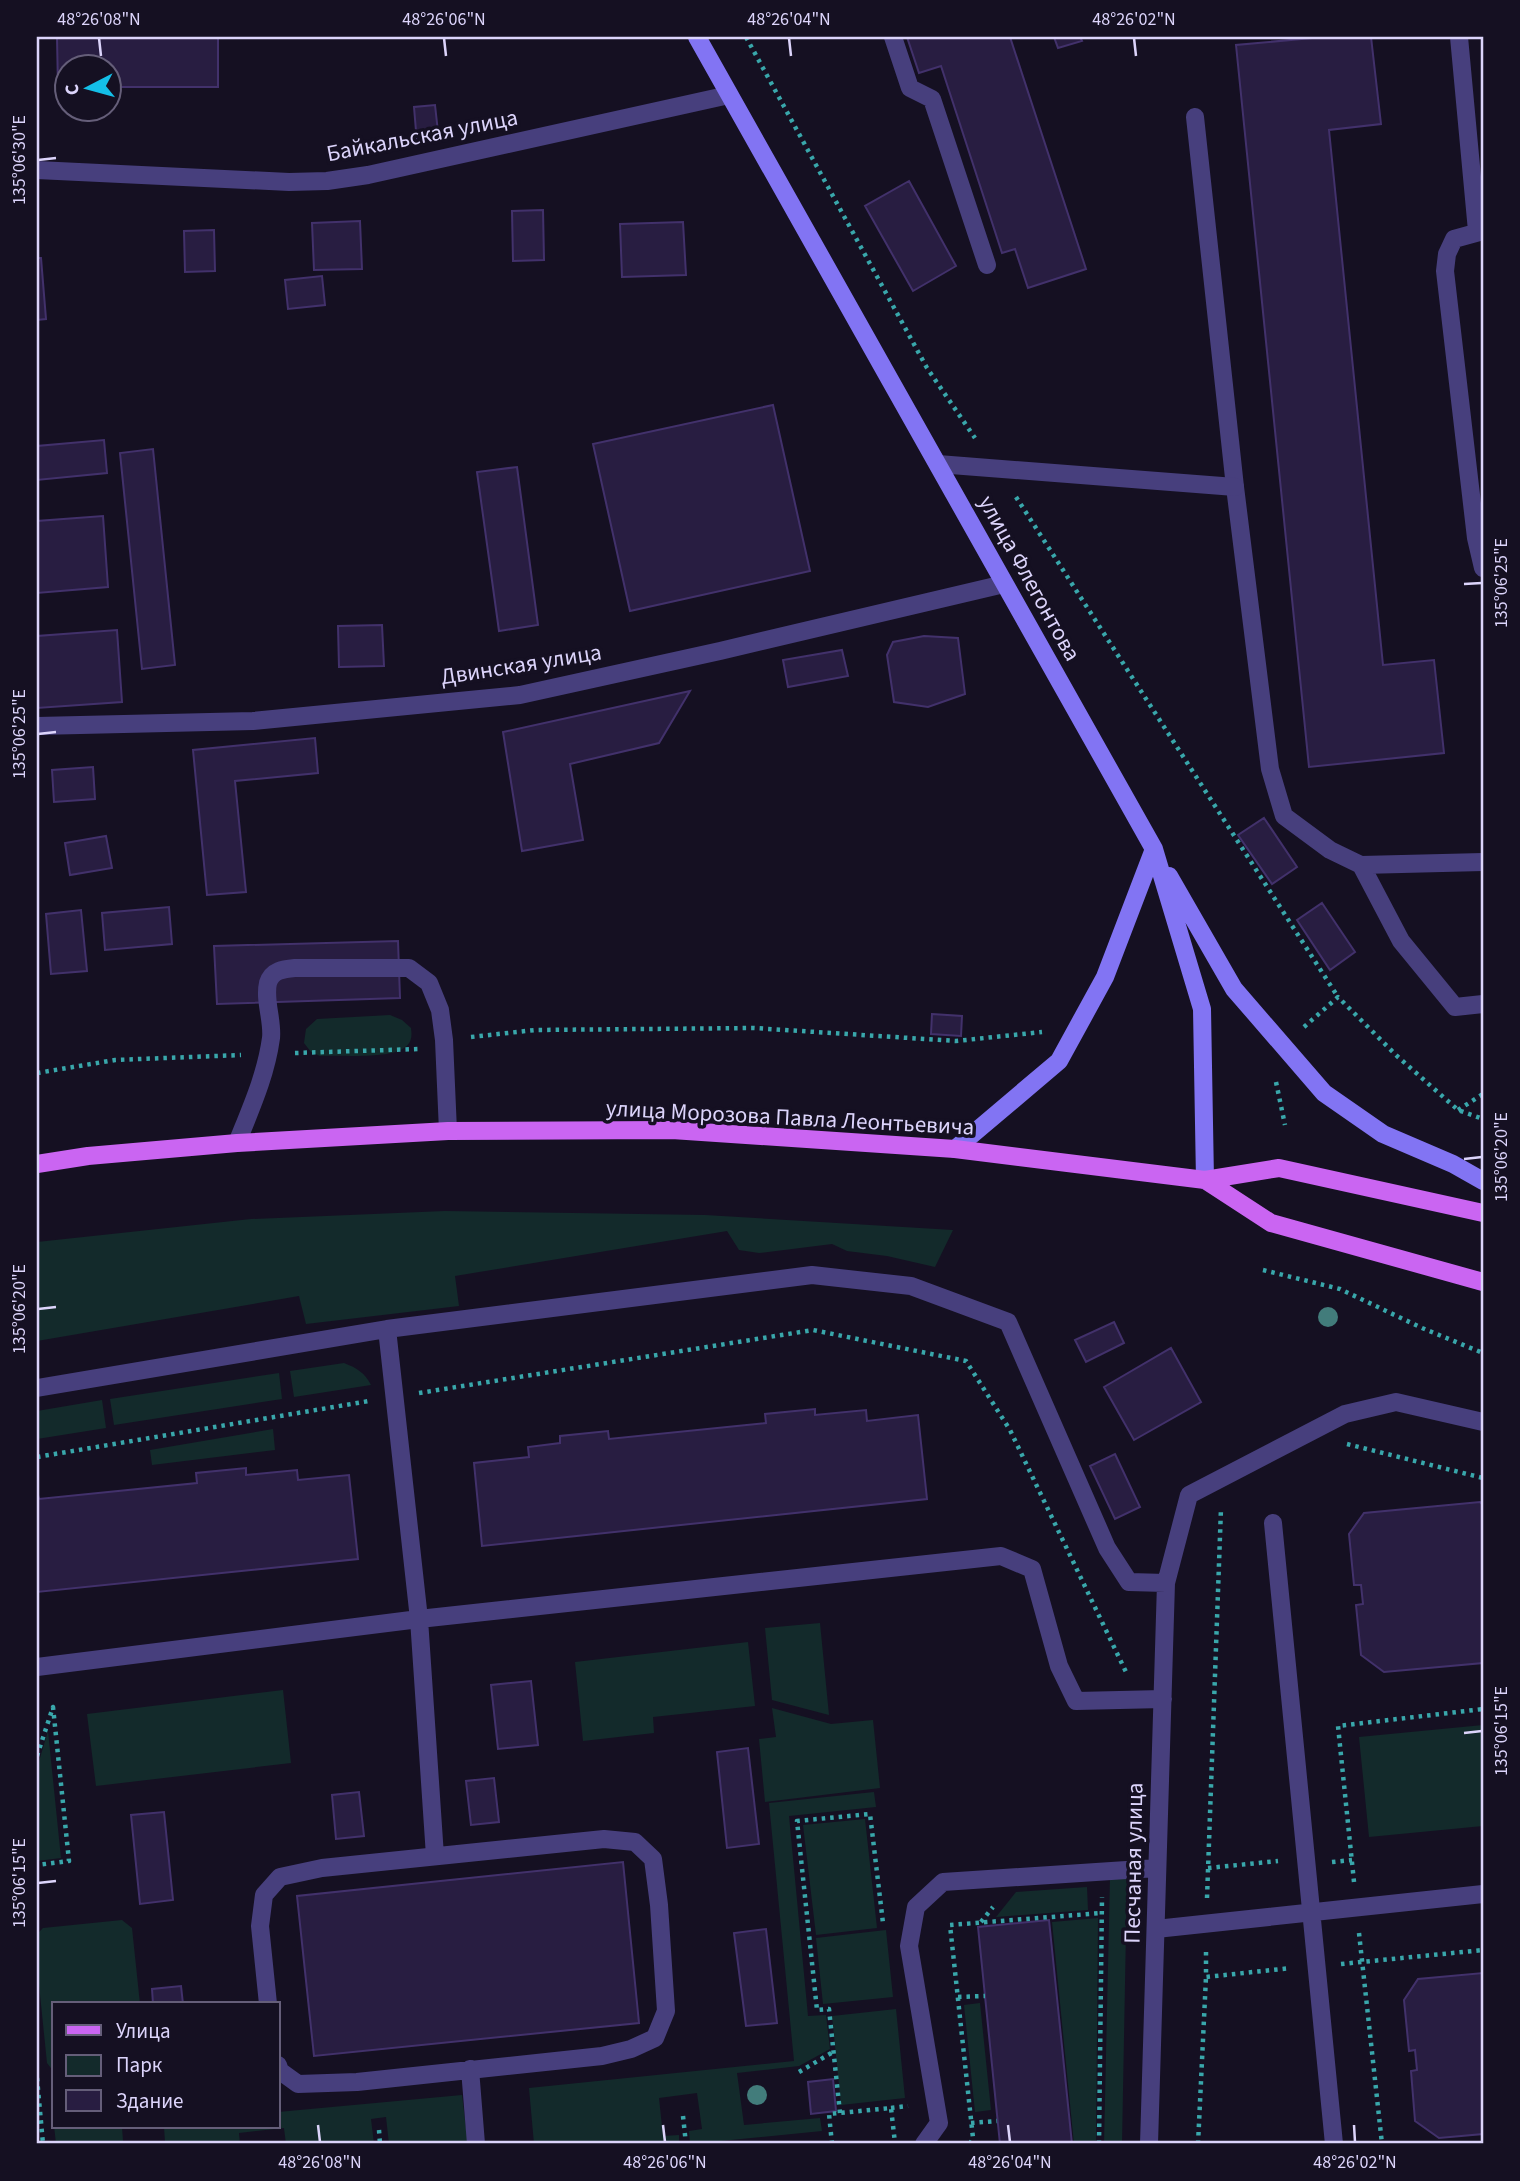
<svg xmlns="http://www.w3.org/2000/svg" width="1520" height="2181" viewBox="0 0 1520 2181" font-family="'Source Sans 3',sans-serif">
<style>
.green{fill:#132a2b}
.building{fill:#281d41;stroke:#42316b;stroke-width:2}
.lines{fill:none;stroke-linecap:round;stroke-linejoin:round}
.path{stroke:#39a7ab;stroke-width:4.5;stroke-dasharray:3.5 5;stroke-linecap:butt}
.lane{stroke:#473f7d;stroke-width:18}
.street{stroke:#473f7d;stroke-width:18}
.secondary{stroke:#8274f3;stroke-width:18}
.primary{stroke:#ca65f2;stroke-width:18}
.tree{fill:#427c7b}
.ticks{fill:none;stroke:#dcd4fb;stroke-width:2.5}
.labels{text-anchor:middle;stroke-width:7;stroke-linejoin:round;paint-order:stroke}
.street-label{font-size:23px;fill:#dcd4fb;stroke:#151022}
.neatline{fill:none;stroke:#dcd4fb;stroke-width:2.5}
.ticks-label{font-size:18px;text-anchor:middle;fill:#dcd4fb}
</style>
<rect width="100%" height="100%" fill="#151022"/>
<path class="green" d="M390 1015 402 1020 411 1028C412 1036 412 1043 404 1048 389 1059 341 1055 320 1056L311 1052 304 1043 306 1029 317 1019Z
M445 1211 705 1215 953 1230 935 1267 887 1256 847 1251 832 1244 759 1253 739 1250 727 1231 455 1276 459 1306 306 1324 299 1296 37 1341V1242L251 1219Z
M344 1363C357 1368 365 1373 371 1385L294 1397 290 1371Z
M279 1373 282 1399 114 1425 110 1399Z
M102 1400 106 1428 37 1439V1411Z
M273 1429 275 1450 152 1465 150 1450Z
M820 1623 829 1715 772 1700 765 1628Z
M748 1642 755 1706 653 1717 654 1733 583 1741 575 1662Z
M283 1690 291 1763 96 1786 87 1714Z
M772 1708 831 1724 873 1720 880 1788 765 1802 759 1739 776 1737Z
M1483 1725V1826L1369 1837 1359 1737Z
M48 1731 61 1858 37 1861V1768Z
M874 1792 876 1807 789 1816 808 2016 826 2015 830 2049 799 2066 737 2073 744 2125 820 2118 822 2131 690 2144 689 2131 702 2129 697 2093 659 2098 663 2136 679 2135V2144H534L529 2088 794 2061 769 1803Z
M865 1819 877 1928 816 1935 803 1825Z
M1110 1877H1127L1122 2144H1104Z
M1087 1887 1088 1910 996 1917 1016 1892Z
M1098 1918 1096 2144H1074L1052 1922Z
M122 1920 132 1928 140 2004H54V2072L47 2063 37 1965V1934L43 1928Z
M886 1930 893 1997 823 2004 816 1938Z
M980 2003 991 2110 975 2112 964 2005Z
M896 2009 905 2098 841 2105 832 2016Z
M462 2095 468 2144H389L386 2117 371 2119 374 2144H286L284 2128 239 2133 240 2144H143L165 2142 164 2127H278V2112Z
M54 2106V2127H122L123 2141 56 2144 52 2107Z"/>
<path class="building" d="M57 37H218V87H108V66H66V88H58Z
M907 37H1010L1086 269 1028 288 1015 249 1002 253 941 66 919 73Z
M1054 37H1080L1082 41 1058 48Z
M1323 37H1371L1381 124 1329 130 1383 665 1434 660 1444 753 1309 767 1236 45Z
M435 105 439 141 417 143 414 107Z
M909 181 956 266 913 291 865 206Z
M543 210 544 260 513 261 512 211Z
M360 221 362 269 314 270 312 223Z
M683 222 686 275 622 277 620 224Z
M214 230 215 271 185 272 184 231Z
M37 258H41L46 319 37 320Z
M322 276 325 305 288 309 285 280Z
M773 405 810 571 630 611 593 444Z
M104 440 107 473 37 480V446Z
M153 449 175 665 142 669 120 453Z
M517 467 538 625 499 631 477 472Z
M103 516 108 587 37 593V521Z
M382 625 384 666 339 667 338 626Z
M117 630 122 702 37 708V636Z
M924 636 958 638 965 694 928 707 894 702 887 655 893 642Z
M842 650 848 676 788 687 783 660Z
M690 691 659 743 570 764 583 840 522 851 503 732Z
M315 738 318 773 235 781 246 892 207 895 193 750Z
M93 767 95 799 54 802 52 770Z
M1264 818 1297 867 1272 884 1238 835Z
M106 836 112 868 70 875 65 843Z
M1322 903 1355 952 1330 970 1297 920Z
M169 907 172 944 105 950 102 913Z
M81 910 87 971 51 974 46 914Z
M398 941 400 998 217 1004 214 946Z
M932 1014 962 1016 961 1036 931 1034Z
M1114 1322 1124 1343 1086 1362 1075 1340Z
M1171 1348 1201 1402 1134 1440 1104 1387Z
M815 1409V1415L866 1410 867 1421 918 1415 927 1499 482 1546 474 1463 529 1457 528 1447 560 1443V1436L608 1431 609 1439 766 1423 765 1414Z
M1115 1454 1140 1507 1115 1519 1090 1466Z
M246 1468V1475L297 1470 298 1480 349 1475 358 1559 37 1592V1491L39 1499 197 1483 196 1473Z
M1480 1502 1483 1505V1663L1384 1672 1361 1655 1356 1605 1363 1604 1361 1585H1354L1349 1534 1364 1513Z
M531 1681 538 1745 498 1749 491 1685Z
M748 1748 759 1844 727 1848 717 1752Z
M494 1778 499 1822 471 1825 466 1781Z
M359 1792 364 1836 336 1839 332 1795Z
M164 1812 173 1900 140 1904 131 1815Z
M623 1862 639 2023 314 2056 297 1896Z
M1049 1920 1072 2144H1000L978 1927Z
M766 1929 777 2023 746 2026 734 1933Z
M1483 1973V2134L1439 2138 1415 2121 1411 2071 1417 2070 1415 2050 1409 2051 1404 2000 1418 1979Z
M181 1986 183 2004H153L152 1989Z
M833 2079 836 2111 811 2114 808 2082Z"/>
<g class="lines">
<path class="path" d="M746 37 927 368 975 438
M1016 497 1338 997
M1304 1027 1338 997 1397 1056 1458 1110 1483 1119
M471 1037 535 1030 754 1028 956 1041 1042 1032
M295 1053 419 1049
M37 1073 115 1060 241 1055
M1276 1082 1285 1125
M1458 1110 1483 1094
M1263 1270 1340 1289 1422 1328 1483 1353
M419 1393 813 1330 966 1361 1010 1430 1126 1672
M1347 1444 1483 1478
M37 1457 369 1401
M37 1756 53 1707 69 1861 37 1865
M1332 1862 1352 1860
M1208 1868 1278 1861
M1354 1882 1338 1726 1483 1709
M1207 1898 1221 1508
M981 1922 993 1907
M1359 1933 1382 2144
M1206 1952V1977L1291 1968
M1341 1964 1483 1950
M958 1997 985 1996
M799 2072 833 2052
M37 2078 43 2144
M891 2108 908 2106
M840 2113 829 2009 817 2010 797 1821 870 1814 883 1923
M683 2116 686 2144
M971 2123 997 2121
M379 2130 380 2144
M276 2144H279
M832 2144 829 2114 891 2108 895 2143
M970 2144 973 2138 969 2101 950 1925 1101 1913
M1099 2144 1102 1897
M1198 2144 1206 1977"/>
<path class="lane" d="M893 37 910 88 932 99 987 265
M1459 37 1477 231
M1195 117 1235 487 1270 769 1284 816 1330 850 1361 865 1483 862
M1483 231 1454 239 1447 254 1445 271 1476 538 1483 568
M1361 865 1401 941 1455 1007 1483 1004
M237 1143C251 1108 266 1075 271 1038 273 1021 264 1000 268 983 272 970 284 969 295 968H409L429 983 440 1010 444 1040 448 1131
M387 1329 419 1619 435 1856
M37 1388 387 1329 812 1275 911 1286 1008 1322 1107 1548 1129 1582 1166 1583
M1273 1523 1334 2144
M37 1667 419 1619 1001 1556 1032 1569 1059 1666 1076 1701 1163 1699
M1156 1929 1483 1894
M268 2004 260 1926 264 1895 280 1877 322 1868 604 1839 635 1842 653 1859 659 1905 666 2011 655 2038 631 2049 602 2056 357 2082 298 2084 280 2071 278 2065
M470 2069 476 2144
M924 2144 939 2123 909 1946 916 1907 943 1882 1157 1868
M1149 2144 1166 1583 1189 1495 1345 1414 1396 1402 1483 1422"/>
<path class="street" d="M37 170 289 182 327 181 368 175 729 95
M938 464 1235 487
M37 726 253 721 520 695 720 651 1004 584"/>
<path class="secondary" d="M697 37 1154 849 1202 1009 1205 1180
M1169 876 1234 989 1324 1093 1383 1134 1453 1164 1483 1181
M955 1149 1059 1061 1105 977 1154 849"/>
<path class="primary" d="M37 1164 88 1156 237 1143 448 1131 672 1130 955 1149 1205 1180 1279 1168 1483 1213
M1205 1180 1271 1223 1483 1282"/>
</g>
<g class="tree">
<circle cx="1328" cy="1317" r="10"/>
<circle cx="757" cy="2095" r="10"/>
</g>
<path class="ticks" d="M99 38 101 56M444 38 446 56M789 38 791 56M1134 38 1136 56M38 160 56 158M1464 584 1482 583M38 734 56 732M1464 1159 1482 1157M38 1309 56 1307M1464 1733 1482 1731M38 1883 56 1881M318 2125 320 2142M663 2125 665 2142M1008 2125 1010 2142M1354 2125 1355 2142"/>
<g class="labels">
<g class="street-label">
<text transform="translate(422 135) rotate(-11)" y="8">Байкальская улица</text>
<text transform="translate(1030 578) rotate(61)" y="8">улица Флегонтова</text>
<text transform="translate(521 664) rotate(-9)" y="8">Двинская улица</text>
<text transform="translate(790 1117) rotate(3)" y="8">улица Морозова Павла Леонтьевича</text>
<text transform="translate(1133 1863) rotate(-89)" y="8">Песчаная улица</text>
</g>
</g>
<rect width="1520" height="2181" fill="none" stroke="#151022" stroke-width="77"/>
<rect x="52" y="2002" width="228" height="126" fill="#151022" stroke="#655e79" stroke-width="2"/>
<rect x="66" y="2025" width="35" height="10" fill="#ca65f2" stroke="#655e79" stroke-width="2"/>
<text x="116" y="2038" font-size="21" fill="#dcd4fb">Улица</text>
<rect x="66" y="2055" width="35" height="21" fill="#132a2b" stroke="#655e79" stroke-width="2"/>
<text x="116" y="2072" font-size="21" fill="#dcd4fb">Парк</text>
<rect x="66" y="2090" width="35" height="21" fill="#281d41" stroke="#655e79" stroke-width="2"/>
<text x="116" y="2108" font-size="21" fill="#dcd4fb">Здание</text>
<g transform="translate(88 88) rotate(264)"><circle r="33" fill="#151022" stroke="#655e79" stroke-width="2"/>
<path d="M0-5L12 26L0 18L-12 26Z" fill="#14bfe8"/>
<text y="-10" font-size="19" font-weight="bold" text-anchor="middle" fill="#dcd4fb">С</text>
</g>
<rect x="38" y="38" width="1444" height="2104" class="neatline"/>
<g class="ticks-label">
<text x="99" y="25">48°26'08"N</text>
<text x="444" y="25">48°26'06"N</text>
<text x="789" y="25">48°26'04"N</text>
<text x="1134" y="25">48°26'02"N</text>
<text transform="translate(19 160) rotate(-90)" y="6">135°06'30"E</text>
<text transform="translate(1501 583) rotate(-90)" y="6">135°06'25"E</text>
<text transform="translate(19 734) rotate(-90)" y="6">135°06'25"E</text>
<text transform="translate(1501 1157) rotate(-90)" y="6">135°06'20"E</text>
<text transform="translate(19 1309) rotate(-90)" y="6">135°06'20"E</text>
<text transform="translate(1501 1731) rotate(-90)" y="6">135°06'15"E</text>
<text transform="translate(19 1883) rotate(-90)" y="6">135°06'15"E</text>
<text x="320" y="2168">48°26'08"N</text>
<text x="665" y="2168">48°26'06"N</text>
<text x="1010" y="2168">48°26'04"N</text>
<text x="1355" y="2168">48°26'02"N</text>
</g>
</svg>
